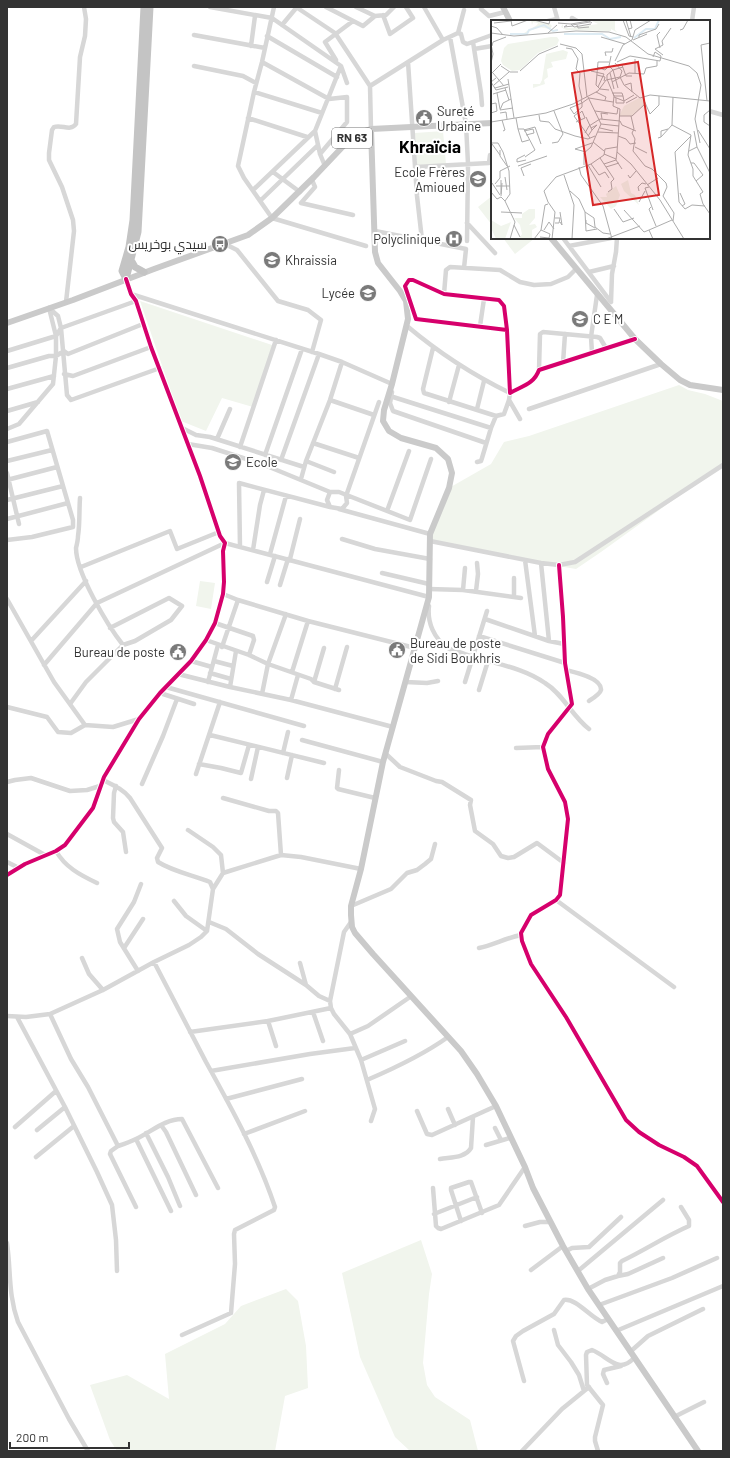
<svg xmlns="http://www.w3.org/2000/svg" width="730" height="1458" viewBox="0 0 730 1458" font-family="Barlow,Cairo,sans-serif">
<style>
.green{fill:#f1f5ed}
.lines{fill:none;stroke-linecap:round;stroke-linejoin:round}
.minor{stroke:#d7d7d7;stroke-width:4.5}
.major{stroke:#cacaca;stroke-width:6}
.highway{stroke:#c4c4c4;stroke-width:7}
.cycleway-casing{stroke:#fff;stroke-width:6}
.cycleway{stroke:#d6006c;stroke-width:4}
.labels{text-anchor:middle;stroke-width:4;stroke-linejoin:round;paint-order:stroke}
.shield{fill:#fff;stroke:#707070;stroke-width:1}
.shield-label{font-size:12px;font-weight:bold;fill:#333}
.poi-label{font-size:13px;fill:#333;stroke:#fff;text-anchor:start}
.district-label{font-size:17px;font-weight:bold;fill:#000;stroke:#fff}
.inset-river{fill:none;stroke:#ddebf3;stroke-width:2}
.inset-road{fill:none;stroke:#adadad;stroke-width:1}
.view{fill:#d62828;fill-opacity:0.15;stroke:#d62828;stroke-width:2}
.inset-edge{fill:none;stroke:#333;stroke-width:2}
</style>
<rect width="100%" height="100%" fill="#fff"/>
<path class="green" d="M443 131 446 164 417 165 415 133Z
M492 196V225L478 207Z
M503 238H535L515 254Z
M140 301 275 346 253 407 222 398 206 431 181 421Z
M679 385 688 390 705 394 723 401V464L601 552 576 569 541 563 430 541 449 488 491 464 504 442 529 436Z
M200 581 215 583 211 609 196 606Z
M421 1240 432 1274 429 1294 423 1363 427 1385 435 1397 470 1420 478 1451H410L395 1437 360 1357 342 1273Z
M286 1289 298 1301 306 1346 308 1388 285 1396 275 1451H117L110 1440 90 1385 127 1375 169 1399 165 1354 225 1324 241 1306Z"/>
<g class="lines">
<path class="minor" d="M210 7 272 18 341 66 315 131 253 190
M274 7 262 62 254 92 238 166 244 178 272 218 366 246
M296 7 335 33 370 86
M326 7 363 26 375 16 386 15 394 7
M356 7 375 16
M424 7 443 40
M554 7 558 21
M481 9 489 16 505 12
M383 15 390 34 413 18 406 7
M572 18 577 21
M548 21 557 19
M692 21 694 7
M282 25 297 7
M458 33 464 10
M194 35 265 48
M267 36 337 77
M450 37 466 124 468 164 467 241
M473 42 481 93 482 105
M251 46 255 16
M474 49 492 46
M336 60 325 42 353 21
M262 62 329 99 347 97V122L320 154
M408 62 417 196 422 240
M194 66 243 76 256 83
M341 66 347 83
M254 92 322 113
M709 111 723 115
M248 118 307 137
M371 129 370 86 443 40 458 33 461 34 463 42 467 44 492 35
M315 131 320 154 325 166
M416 167 489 163 490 155H492
M273 172 300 192
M312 180 315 187 301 203 353 215
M260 201 318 145
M467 223 495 253
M375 231 466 249 464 268
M563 238 611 302
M225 244 237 250 278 301 308 310 321 320 312 352
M569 246 611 238
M589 272 614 266
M131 294 319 354 342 362 392 384
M444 294 446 270 450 267 500 270 520 282 534 285 551 284 568 277 576 269
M66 302 74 231 73 220 62 187 49 160V153L52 130 54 127C62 124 70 132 76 124L80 57 85 36 86 19 84 7
M611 302 612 274 616 252 617 238
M49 308 58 316 61 328 67 395 71 400 160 368
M407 326C439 353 473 375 510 393L509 400 504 414 496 416 424 393 423 389 433 348
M480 326 484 299
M507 330 504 306 499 300 444 294 413 280H409L405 286 416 319 507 330 510 393C522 386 534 384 539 370L635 339
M7 351 56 336 61 328 136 301
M592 353 591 337 597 295
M563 363 565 334
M7 368 49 356H56L64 351 68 354 143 324
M539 370 540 334 543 332 597 337 600 338 606 348
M64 374 73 376 151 347
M7 389 54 376
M392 392 390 403 393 411 486 443
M390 396 491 428
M330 400 374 415
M509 400 520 419
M449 402 459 365
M477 409 484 381
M529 409 661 364
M7 411 38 402
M182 428 196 435 210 437 304 467
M7 429 19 424 53 384 56 356V336L49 308
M217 439 230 409
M7 442 47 431 68 503 7 519
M313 443 359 458
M188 444 212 448 262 464 330 492H339L410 520 431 459
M240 447 276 340
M265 455 302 349
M281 460 319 354
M7 461 52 450
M306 461 334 472
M477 462 481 461 482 458 491 428 496 416
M7 473 19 524
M301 479 306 461 330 400 342 362
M7 480 57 467
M7 500 63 486
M330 507 342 509 347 503 346 496 379 402
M339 509 430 534
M387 511 409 451
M342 539 375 549 430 559
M7 540 32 537 73 527V520L68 503
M430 541 541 563 559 565 575 562 723 465
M240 547 239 483 330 507 327 500 330 492
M253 550 260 505 264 490
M270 554 286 496
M290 559 300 519
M525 560 535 636
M541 563 549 641
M559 565 563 617 565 663 572 704 548 734 543 747 548 769 565 802 568 819 560 895 556 900 531 915 521 933 522 941 531 964 566 1017 626 1120 639 1132 659 1145 684 1157 697 1166 723 1202
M81 567 170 531 177 549 219 532
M382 573 429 584
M267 582 275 556
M280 585 288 559
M429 589 463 590 521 598
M463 590 465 568
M476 591 478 574 477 563
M223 594 238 600 308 621 415 648
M514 597V578
M7 599 54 682 85 725
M429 606C427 622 434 639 448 648 453 651 460 652 465 654 492 664 521 666 545 683 563 694 572 716 589 729
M485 619 549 641 564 644
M215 623 253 636 254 640 249 655
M110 628 169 598 182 606 171 620 135 641 123 645
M479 636 565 663
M206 640 249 655 268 664 311 679 314 682 339 690
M31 641 86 581
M222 647 238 600
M191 661 212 667
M214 661 233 666
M44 665 97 603 225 543 429 597V599
M566 670C574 672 602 678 601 690 600 694 592 699 589 701
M292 672 308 621
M210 673 231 679
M178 674 230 687 291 700 393 727
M208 682 218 645
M314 682 324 648
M406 682 427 683 438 681
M465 682 487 611
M166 687 304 726
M230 687 236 651
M335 689 347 647
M479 690 488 661
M160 693 194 704
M262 694 268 664 286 614
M291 700 298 675
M70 704 86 682 123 645C108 626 76 573 76 548 77 544 78 540 78 536 80 523 79 511 80 498
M7 707 47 717 58 732 71 733 85 725 113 727 139 719
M210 735 324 763
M302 740 383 762
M516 748 543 747
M283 753 288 732
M386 754 400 767 436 781 442 782 471 800 470 805 475 831 493 844 501 856 508 858 514 857 537 843 564 863
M199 764 221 768 241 773 249 745
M339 770 337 788 338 789 375 798
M196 774 220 702
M287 778 292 755
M251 779 258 747
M103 780C113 785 123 789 130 798L162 848 157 858 158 862C174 872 193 875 210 882L213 889
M7 782 15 780 31 778 70 791 87 790 100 786
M142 784 163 736 177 699
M116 786 114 793 113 818 114 822 123 832 126 852
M223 798 269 811H276L278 813 281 855
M188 830 213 847 221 855 223 873
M7 834 45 855
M56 851C65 867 80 875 97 883
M7 862 19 868
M7 875 25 864 56 851 65 845 93 808 104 777 139 719 160 693 191 661 206 640 215 623 223 594 224 582 223 551 225 543 220 536 200 476 151 347 136 301 131 294 126 279
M556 900 674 987
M174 901 186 916 207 931
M351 906 391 889 407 873 417 870 425 864 431 859 435 844
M209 922 226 929 258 954 306 985 319 996 330 1001
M351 922 344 932 330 1001 331 1008 334 1014 350 1034 361 1060 375 1109 371 1121
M124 948 143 919
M479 948C493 945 506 938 521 935
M82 958 89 974 103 990
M154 962C171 995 189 1029 206 1062 232 1109 258 1156 275 1207L274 1210 235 1230 234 1234 235 1264 231 1313 182 1335
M300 963 306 985
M138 971 120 942 117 929 134 902 141 884
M313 1012 323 1041
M50 1014 71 1059 88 1087 118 1146C124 1144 130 1142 136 1139 151 1132 165 1119 182 1119L218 1188
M7 1016 26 1017 50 1014 103 990 154 962 189 945 201 937 207 931 213 889 223 873 281 855 301 857 361 869
M17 1017 65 1107 97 1172 112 1205 116 1240 117 1271
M268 1021 276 1046
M190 1032 268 1021 331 1008
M350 1034 368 1026 410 997
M361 1060 405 1041
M211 1071 310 1054 355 1048
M367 1080C395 1068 423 1055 448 1037
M226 1099 302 1079
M448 1109 455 1125
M417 1111 427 1134 432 1135 496 1106
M161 1125 166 1132 196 1195
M15 1127 56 1091
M495 1128 501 1140
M37 1130 65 1107
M146 1133 168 1177 180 1206
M244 1134 305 1111
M136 1139 171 1211
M486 1145 510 1138
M118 1146 111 1151 110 1154 136 1207
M36 1157 74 1126
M440 1159C451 1157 465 1158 471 1148L473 1117
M433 1188 436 1226 438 1228 441 1229 499 1205 525 1167
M434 1214 477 1197
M461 1221 451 1190V1188L469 1182H471L482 1213
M525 1226 540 1222H550
M7 1243C11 1271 8 1294 18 1322L69 1419 88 1451
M566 1251 572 1248 589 1247 621 1217
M531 1270 563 1246
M578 1271 663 1200
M618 1276 628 1274 663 1258
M588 1289 605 1280 618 1276 620 1272V1263L622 1261C645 1250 666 1236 689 1226V1220L681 1207
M599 1305 672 1278 717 1258
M554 1330 558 1345 571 1362 579 1375 584 1391
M616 1331 723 1286
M630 1352 648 1336 703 1309
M524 1381 513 1341 516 1336 523 1331 554 1314 564 1300C576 1298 590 1317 602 1322L608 1319
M607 1383 603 1374 604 1370 621 1366
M674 1417 704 1402
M522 1451 562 1409 589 1387
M598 1451 595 1441V1437L603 1405 587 1385 586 1355 587 1352 592 1350C608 1356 618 1375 634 1358"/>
<path class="major" d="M503 7 510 21
M371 129 375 252 378 263 400 291 406 301 408 319 392 384 384 410 383 421 389 431 401 438 436 448 448 459 452 473 449 488 430 534 429 597 383 762 361 869 351 906V915L352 927 355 933 373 954 461 1051 477 1074 496 1106 525 1167 533 1188 563 1246 588 1289 698 1451
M551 238 635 339 661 364 680 380 690 385 723 390
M7 323 73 300 154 269 248 235 272 218 314 177 350 139 358 133 371 129 492 123"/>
<path class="highway" d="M131 260 135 267 144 272
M126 279 122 271 129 247 133 220 144 7
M126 279 138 232 150 7"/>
<g class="cycleway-casing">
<path id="cycleway" d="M507 330 504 306 499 300 444 294 413 280H409L405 286 416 319 507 330 510 393C522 386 534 384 539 370L635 339
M559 565 563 617 565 663 572 704 548 734 543 747 548 769 565 802 568 819 560 895 556 900 531 915 521 933 522 941 531 964 566 1017 626 1120 639 1132 659 1145 684 1157 697 1166 723 1202
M7 875 25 864 56 851 65 845 93 808 104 777 139 719 160 693 191 661 206 640 215 623 223 594 224 582 223 551 225 543 220 536 200 476 151 347 136 301 131 294 126 279"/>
</g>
<use href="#cycleway" class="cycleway"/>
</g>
<defs>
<g id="civic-disc" transform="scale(0.9)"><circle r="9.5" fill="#7a7a7a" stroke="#fff"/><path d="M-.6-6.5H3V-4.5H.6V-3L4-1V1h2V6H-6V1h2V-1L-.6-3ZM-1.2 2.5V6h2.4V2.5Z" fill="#fff"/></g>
<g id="school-disc" transform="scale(0.9)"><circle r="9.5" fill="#7a7a7a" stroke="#fff"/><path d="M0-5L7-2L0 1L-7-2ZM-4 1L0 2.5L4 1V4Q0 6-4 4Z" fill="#fff"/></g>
<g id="hospital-disc" transform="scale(0.9)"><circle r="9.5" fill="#7a7a7a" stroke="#fff"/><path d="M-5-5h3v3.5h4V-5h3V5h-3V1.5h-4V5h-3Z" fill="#fff"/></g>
<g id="bus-disc" transform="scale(0.9)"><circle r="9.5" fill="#7a7a7a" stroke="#fff"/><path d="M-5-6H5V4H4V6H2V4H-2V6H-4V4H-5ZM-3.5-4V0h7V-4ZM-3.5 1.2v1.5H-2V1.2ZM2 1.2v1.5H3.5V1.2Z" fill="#fff"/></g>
</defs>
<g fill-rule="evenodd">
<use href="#civic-disc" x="424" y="118"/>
<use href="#school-disc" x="478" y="179"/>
<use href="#hospital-disc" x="454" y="239"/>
<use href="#bus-disc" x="220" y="244"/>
<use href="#school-disc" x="272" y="260"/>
<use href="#school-disc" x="368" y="293"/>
<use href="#school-disc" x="580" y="319"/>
<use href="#school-disc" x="233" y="462"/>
<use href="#civic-disc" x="397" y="650"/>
<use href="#civic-disc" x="178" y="652"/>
</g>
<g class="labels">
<rect class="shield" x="332" y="128" width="40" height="20" rx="3"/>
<g class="shield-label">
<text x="352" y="142">RN 63</text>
</g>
<g class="poi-label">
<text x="437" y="116">Sureté<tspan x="437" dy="15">Urbaine</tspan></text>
<text x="465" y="177" text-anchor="end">Ecole Frères<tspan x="465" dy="15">Amioued</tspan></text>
<text x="441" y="244" text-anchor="end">Polyclinique</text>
<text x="207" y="249" text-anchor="end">سيدي بوخريس</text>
<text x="285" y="265">Khraissia</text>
<text x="355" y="298" text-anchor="end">Lycée</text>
<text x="593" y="324">C E M</text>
<text x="246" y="467">Ecole</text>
<text x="410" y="648">Bureau de poste<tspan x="410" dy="15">de Sidi Boukhris</tspan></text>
<text x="165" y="657" text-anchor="end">Bureau de poste</text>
</g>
<g class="district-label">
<text x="430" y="153">Khraïcia</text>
</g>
</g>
<g transform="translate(491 20)">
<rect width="219" height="219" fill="#fff"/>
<path d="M40 0 59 4 61 6 59 9 48 7 38 11 36 14 33 13 46 5 47 3 42 2 41 5ZM99 0H124V10L127 13 120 9V11L75 10 70 7 72 4V8H79L107 4ZM60 17H66L68 20 66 25 47 33 29 50 21 51 12 45 10 41 13 28 17 24ZM72 30 77 32 75 39 60 42 62 47 56 49 57 57 53 60 54 64 42 68V64H49L51 60 55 34ZM148 78 152 79 154 84 141 96H128L133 86ZM137 160 140 173 144 175 148 185 133 171 130 164ZM125 166 129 175 125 186 120 189 109 177H116L115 174ZM38 189H44V198L38 205 44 204 46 207 41 210V219H28L31 214 29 205 23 198H31V194ZM0 200 10 206 20 202 14 219H5L0 208Z" fill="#f1f5ed"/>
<path class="inset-river" d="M19 14H36L38 10 53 5 62 11 67 10M73 14H111L119 19 130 17M143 18 155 9H164L168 0"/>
<path class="inset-road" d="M20 0 21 6 37 0M43 0 58 4 59 0M132 0 138 16 142 17M135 0 140 17M3 3 20 1M67 3 80 4 83 7 100 4M80 4 98 1 101 3M76 5 73 7 82 6M81 5 99 2M86 5 87 8 98 7M0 6 6 8 12 15M137 9 141 8 139 0M189 10 192 9 197 0M169 12 166 15 169 28M0 13 23 16 85 11 118 12 135 17 157 34 198 46 206 53 210 65 204 99 209 123M57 13 66 5M110 17 134 24M148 17V15L165 9 168 4M142 20 156 14M69 24 85 28 91 34 96 77M1 26 2 22 15 17M75 28 81 29 87 39 85 49 89 53 88 66 91 79M172 35 164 29 172 25 171 21 180 8M115 36 114 32H121L122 28M120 36 118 46 122 50M124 41 132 25 141 20 144 10 160 0M126 42 139 36 169 41 170 36 164 32 162 37M0 43 2 34 0 24M131 45 135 56H141M10 46 19 52H27M106 47 114 50 118 46M122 50 127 68M29 51 48 34 67 26M100 51 113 54 107 67M2 53 13 66M119 53 123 69M144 53V39M0 54 10 44M106 55 114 57 113 61M129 57 133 65 149 78 159 75 219 81M5 58 0 62 5 70 17 67M17 59 23 98M116 59V55L122 50 132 47M116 59 123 76 122 86 129 89 126 132 140 144 169 180 193 219M121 62 138 53 153 54 155 48 166 46V41M3 65 18 52M134 65 140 63 141 72M4 68 18 64M14 68 18 80M118 70 109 69 105 65 107 42H118M105 72 115 77 114 80M6 73 9 89M2 74 15 70M132 76 131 73H122L123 76H132L133 81 143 75M123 77 133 81V83H125V78M182 77 181 105 200 115 197 135 202 149V156L212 172 209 174 212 184 219 194M98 78 122 82M152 78 159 94 168 85V76M20 79 12 83 9 90 22 88M90 80 91 83V87L83 94 79 88 91 83 98 78M216 81 210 25 219 23M135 83 146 77M0 84 5 83 6 91 0 93M219 90 213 95V102L219 106M104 91 126 94 127 88M9 93 15 92 16 99M48 95 49 101 58 102 64 109 84 116 97 119 104 116M128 96H141L154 84M140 96 143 109 141 113 144 119 142 131 154 146 161 149 175 163 176 167 172 176 183 193 182 201M95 97 101 110 97 116M25 98 27 109H33L44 130 34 137M111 99 110 93 117 94M11 100 14 110 12 111M90 100 87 93 83 96 99 118M0 102 55 93 82 84 107 71 115 60 129 57 131 51 124 43M85 102 94 98 91 91 89 93M110 104 128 106M100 108 106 105 101 110M109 108 122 111M27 109 31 122 38 120M33 110 44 107 50 124M207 110 219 129M33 111 42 109 43 113 35 115M107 112 127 113M94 113 98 106 109 99 129 101 131 105 145 111M127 116 135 119 139 124 145 123M200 116 184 132 188 182 194 189 201 185 214 186M170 117 181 105M167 118 170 117V111L177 109M102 122 113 131M0 123H7L12 132 18 151 19 174 14 181 10 177 6 179 0 172M61 123 67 122 72 114 63 91M1 124 9 135M144 127 156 133M206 127 219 153M9 130V136L16 146M198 131 206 127 203 111M95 132 84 129 101 123M126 132 125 140 131 149M113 134 125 139M34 135 26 139V142L35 140M109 138 123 159 120 162 121 169 117 172M200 143H203L212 155 205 161M100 144 108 155 114 152 118 158M113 144 125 140M93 145V133L100 127 110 104 97 77M97 145 110 167M27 146 56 136M88 147 90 155 112 186 121 219M115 147 128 143M73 155 83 185 81 219M137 155 139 158 145 151M33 156 30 148 40 144M14 157 16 170M1 163 9 175M4 164 9 158V151L19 146M156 165 167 158M5 166H19M158 167 154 168 162 190M79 171 88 179 94 192 103 198 104 207 112 213 119 214M148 171 147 167 151 163 155 164M189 173 194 184 191 186M10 174V160M10 176 11 163M14 181 24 202 19 219M148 182 154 171M160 187 158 189 165 206M123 189 132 202 143 198M133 190 153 212 158 210 162 219M10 192 31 193M94 192 95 211 106 209M95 200V203L104 208M69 202 71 205 69 192M64 203H68L69 198H64M23 205 29 217M53 210 58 202 63 209M158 210 181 200M49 217 58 218 59 214 50 210M43 219 50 210 54 185 57 184M61 219 64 192 57 182 53 171 65 157 100 144 113 135 114 129 126 127M115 219 149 206"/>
<path class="view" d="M147 42 168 175 102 185 81 53Z"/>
<rect width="219" height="219" class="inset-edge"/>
</g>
<rect width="730" height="1458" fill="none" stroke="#333333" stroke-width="16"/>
<path d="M10 1442v6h119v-6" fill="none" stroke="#333333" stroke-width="2"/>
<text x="16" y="1442" font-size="12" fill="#333333" stroke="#ffffff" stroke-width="3" paint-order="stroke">200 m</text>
</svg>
